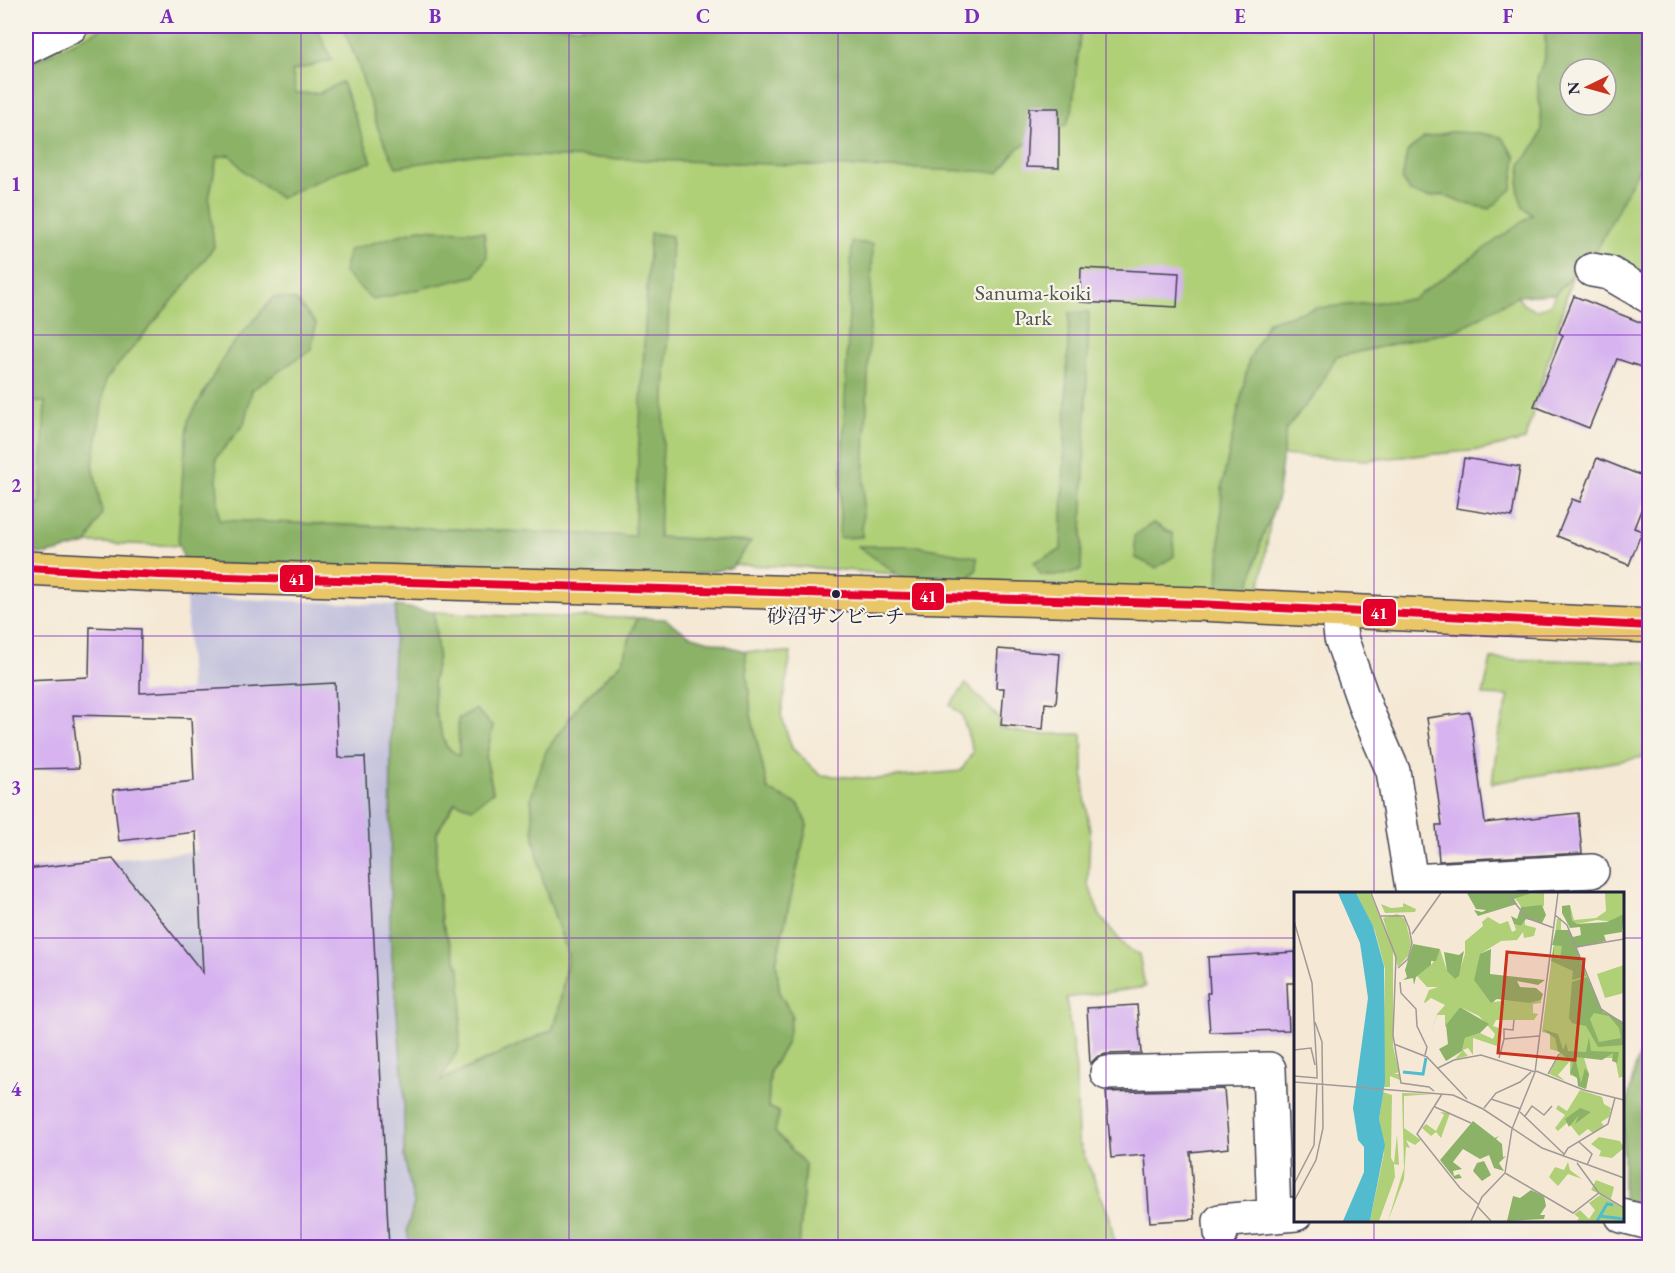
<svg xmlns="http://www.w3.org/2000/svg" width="1675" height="1273" viewBox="0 0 1675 1273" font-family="'EB Garamond','Noto Serif JP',serif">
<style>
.industrial{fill:#c2c1dc}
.green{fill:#b0d078;stroke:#69795a;stroke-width:1.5;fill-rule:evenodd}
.forest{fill:#8cb268;stroke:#576a52;stroke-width:1.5;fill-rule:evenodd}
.building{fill:#d7b3f0}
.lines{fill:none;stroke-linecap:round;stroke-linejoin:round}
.minor-casing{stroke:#424052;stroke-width:36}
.major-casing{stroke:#424052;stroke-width:36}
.minor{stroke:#fff;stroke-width:33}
.major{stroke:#e9c769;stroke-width:33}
.bus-1-casing{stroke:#f7f3e8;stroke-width:12}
.bus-1{stroke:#e4002b;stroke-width:8}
.grid{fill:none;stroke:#7b2cbf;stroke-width:1.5;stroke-opacity:0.55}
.bus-dot{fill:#22223b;stroke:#f7f3e8;stroke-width:2}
.labels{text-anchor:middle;stroke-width:4.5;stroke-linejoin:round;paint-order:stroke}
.bus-label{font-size:20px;fill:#22223b;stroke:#f7f3e8}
.park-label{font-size:22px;fill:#4d564d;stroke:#f7f3e8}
.inset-river{fill:none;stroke:#52bcce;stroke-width:3}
.inset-road{fill:none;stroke:#a19998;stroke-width:1.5}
.view{fill:#c8321e;fill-opacity:0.15;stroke:#c8321e;stroke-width:3}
.inset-edge{fill:none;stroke:#22223b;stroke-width:3}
.line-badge{stroke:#f7f3e8;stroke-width:2}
.badge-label{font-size:16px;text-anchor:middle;font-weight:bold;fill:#fff}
.neatline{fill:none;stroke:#7b2cbf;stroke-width:2}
.grid-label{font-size:20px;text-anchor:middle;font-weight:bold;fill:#7b2cbf}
</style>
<rect width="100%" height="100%" fill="#f7f3e8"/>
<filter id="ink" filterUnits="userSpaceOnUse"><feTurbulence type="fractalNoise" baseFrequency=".0167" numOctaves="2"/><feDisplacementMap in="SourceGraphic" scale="12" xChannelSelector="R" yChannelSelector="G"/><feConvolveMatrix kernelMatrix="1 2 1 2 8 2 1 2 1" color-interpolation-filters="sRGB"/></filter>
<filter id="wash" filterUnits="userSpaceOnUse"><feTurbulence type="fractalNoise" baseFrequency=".008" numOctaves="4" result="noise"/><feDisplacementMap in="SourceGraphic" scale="24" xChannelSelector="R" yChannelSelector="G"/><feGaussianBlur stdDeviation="1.35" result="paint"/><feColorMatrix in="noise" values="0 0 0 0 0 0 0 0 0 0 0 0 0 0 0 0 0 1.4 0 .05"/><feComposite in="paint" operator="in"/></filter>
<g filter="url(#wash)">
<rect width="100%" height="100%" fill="#f5e9d6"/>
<path class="industrial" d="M186 597 396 605 391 712 390 935 404 1092V1157L414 1203 407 1230 410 1247H26V869L197 851Z"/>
<path class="green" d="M89 26H1649V281L1607 255 1547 278 1320 354 1287 427 1316 393 1336 357 1459 329 1517 296 1523 304 1536 311 1551 304 1555 294 1572 277 1525 440 1481 450 1367 460 1281 455 1259 594 1101 589 802 567 99 543H26V58ZM1570 69H1606V105H1570Z
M434 612 507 616 637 618 621 663 581 702 531 797 534 838 544 885 568 955 558 1014 552 1030 439 1081 460 970 441 921 436 863 437 832 455 802 493 792 486 758 493 726 459 757 446 746 435 712 433 681 438 656Z
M745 651 791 653 781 715 792 748 820 775 876 779 961 771 973 752 962 715 950 705 966 684 999 718V728L1029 734H1082L1084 790 1090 832 1088 883 1100 916 1127 949 1139 954 1145 987 1066 998 1076 1071 1078 1140 1110 1218 1115 1247H799L805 1165 775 1132 779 1112 768 1107 770 1071 786 1044 792 1015 780 994 776 962 807 825 799 805 768 790 751 715Z
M1491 659 1649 662V756L1492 783 1498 737 1509 696 1483 695Z"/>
<path class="forest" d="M107 26H316L332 60 292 71 296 93H319L342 82 372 162 338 171 280 198 244 171 230 155 217 157 209 199 214 247 184 287 106 379 93 465 102 513 87 544 48 554 26 553V505L40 504 45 402 26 401V66Z
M342 26H1081L1072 112 1066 125 1019 147 999 172 479 154 396 167 378 129 357 61Z
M1536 26H1622L1624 29 1626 26H1649V152L1632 181 1597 250 1555 294 1517 296 1459 329 1336 357 1316 393 1286 429 1277 501 1262 538 1248 594 1218 592 1222 485 1249 360 1268 322 1316 308 1413 299 1532 215 1523 207 1518 192 1521 164 1537 143 1542 129 1537 78 1545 57V29ZM1570 69H1606V105H1570Z
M1450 132 1479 133 1501 137 1516 157 1512 189 1490 209 1462 203 1443 195 1428 197 1410 192 1402 180 1407 152 1424 138Z
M420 229 484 232 487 257 475 276 373 300 344 273 349 250Z
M650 233 672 236 659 537 751 542 731 568 669 579 186 564 178 544 183 469 188 421 227 351 274 297 296 300 316 324 311 349 252 390 244 424 216 458 219 520 634 536Z
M852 242 873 244 862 537 839 538Z
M1089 312 1081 570 1063 575H1041L1034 562 1061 550 1069 313Z
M1153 523 1173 534 1174 556 1156 568 1136 558 1134 536Z
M858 546H917L977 557V569L960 588 912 585Z
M396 606 434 612 438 656 433 681 435 712 446 746 459 756 458 719 475 709 493 726 486 758 493 792 472 808 455 802 437 832 436 863 441 921 460 970 462 999 459 1048 440 1081 552 1030 558 1014 568 955 544 885 534 838 531 797 546 751 581 702 621 663 637 618 665 619 689 635 745 651 751 715 768 790 799 805 807 825 776 962 780 994 792 1015 786 1044 770 1071 768 1107 779 1112 775 1132 805 1164 799 1247H410L407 1230 414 1203 404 1157V1092L390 935 391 712Z
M1649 1031V1212L1623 1204V1120L1635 1068Z"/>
<g id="blocks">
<path class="building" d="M1029 108H1059V168L1026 167Z
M1081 268 1179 273 1177 307 1080 302Z
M1574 296 1650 326V370L1617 359 1589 428 1534 406 1563 335 1559 333Z
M1464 458 1520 467 1512 517 1456 508Z
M1597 458 1650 479V487L1634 528 1642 531 1629 565 1557 536 1572 499 1580 502Z
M90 627 141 629 140 693 335 683 338 758 365 757 389 1248H26V869L113 859 203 973 196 832 119 841 113 790 194 781 191 718 73 715 79 768 26 769V680L89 677Z
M998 649 1060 654 1056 704 1045 703 1043 729 1001 725 1004 688H996Z
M1470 712 1485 823 1578 813 1582 853 1439 861 1436 825H1442L1427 718Z
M1296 952V983H1287L1289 1030 1210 1032 1207 993H1210L1208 957Z
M1137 1005 1141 1053 1106 1054 1097 1057 1090 1064 1087 1008Z
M1224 1089 1229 1148 1190 1152 1195 1219 1150 1222 1145 1155 1111 1158 1106 1092Z"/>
</g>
</g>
<g filter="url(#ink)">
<use href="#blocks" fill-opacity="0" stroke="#424052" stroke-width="1.5"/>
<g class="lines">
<g class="minor-casing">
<path id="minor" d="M26 48 71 26
M1592 270 1609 273 1650 297
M1340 612V630L1341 638 1367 711 1393 771 1413 894
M1412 881 1592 871
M1107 1073 1269 1069 1274 1216 1296 1214
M1622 1216 1650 1223
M1221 1233 1220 1221 1274 1216"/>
</g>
<g class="major-casing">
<path id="major" d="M26 568 159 575 1199 604 1650 626"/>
</g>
<use href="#minor" class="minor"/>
<use href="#major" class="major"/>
<g class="bus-1-casing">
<path id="bus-1" d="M26 568 159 575 1199 604 1650 626"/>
</g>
<use href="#bus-1" class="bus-1"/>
</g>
</g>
<path class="grid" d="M301 26V1248M569 26V1248M838 26V1248M1106 26V1248M1374 26V894M26 335H1650M26 636H1650M26 938H1296M1622 938H1650M1374 1220V1248"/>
<circle class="bus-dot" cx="836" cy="594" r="5"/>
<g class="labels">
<g class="bus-label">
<text x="836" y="623">砂沼サンビーチ</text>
</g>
<g class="park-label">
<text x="1033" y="300">Sanuma-koiki<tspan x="1033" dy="25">Park</tspan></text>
</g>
</g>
<g transform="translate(1294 892)">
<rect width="330" height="330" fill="#f5e9d6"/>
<path d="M62 1H76L99 57V154L105 180 100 182H105L106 188 96 184V195H90L89 187 91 77 81 39ZM250 1V14L227 15 224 10 230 3 224 10 221 7 230 2ZM311 1H330V31L303 28 283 32 278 28 276 13 280 28 302 26 312 19ZM109 11 122 17 121 20 91 21 87 12 97 16 109 15ZM103 22 111 27 117 51 114 64 104 75 89 26ZM194 25 206 32 214 29 218 40 222 38 220 32 227 34 231 29V33L242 36 240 44 230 46 229 40 223 48 207 49 188 61 183 88 187 97 201 110 219 107 236 111 247 108V111L239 112V121L244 122 240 128H202L199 134 205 136 203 154 179 146V163L174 156 169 158 174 164 161 167 168 159 171 146 186 141 199 147 201 142 185 124 166 115 151 135V123H143L137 141 143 122 151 113 137 106 131 111 130 110 135 98 144 95H133L123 84 138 72 146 57 153 79 163 86 171 62V49L189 34 188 30ZM267 26V39L275 38 306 117 330 131V184L325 186 321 166H290L295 182 292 197 284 194 285 186 276 183V169L264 183 271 189 255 182 266 160 256 157V142L248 140 263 27ZM330 73V101L311 106 303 82ZM286 198 308 205 310 212 317 216 315 225 307 230 310 234 299 241 294 237 285 244 274 230 264 239 261 236 271 223 262 217 264 213 273 219ZM89 200 98 203 97 266 100 271 103 243 105 273 100 272 101 285 85 329H76L90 261 85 227ZM108 201 142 202 110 204V236L127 248 121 253 112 248 116 256 112 255 110 287 94 329 110 276ZM146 220 156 221 147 246 142 240 137 244 128 236 132 232 142 239 150 223ZM305 245 326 249 330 256 318 266 305 264 307 259 297 252ZM274 270 276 278 288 287 274 282 264 294 255 285 261 275 270 278ZM302 288 320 295 317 307 297 298ZM306 303 330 317V329H283L285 326 280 322 286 318 295 327 301 318 295 311Z" fill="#b0d078"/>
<path d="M173 1H237L220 7 223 12 184 24 180 18 188 20 192 18 182 17ZM248 13 252 23 248 31 232 27 227 34 220 32 217 24 223 27 227 15ZM276 13 278 28 283 32 313 30 330 22 328 40 310 43 312 49 282 56 292 84 278 88 279 79 257 69 260 55V66L266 67 268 54 258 53 262 38H275L279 45 287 43 286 35 276 36 268 21V14ZM119 52 146 57 142 69H137V73L122 85 120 93 119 86 109 88 113 85 111 78ZM197 57 196 82 251 88 244 93 223 89 226 95 242 96 249 102 247 108 236 111 203 107 197 111 180 88 186 62ZM170 59 165 84 161 87 153 79 150 60 165 63ZM293 85 309 120 328 129 330 153 304 155 292 134 278 131 275 126 278 90ZM300 121 315 124 325 136 327 146 305 150 296 127ZM166 115 195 132 186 141 171 146 168 159 152 169 145 157 154 152 152 133ZM248 137 264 142 269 158 272 151 274 159 292 160 295 145 297 159 325 160 323 171 318 169 319 161 308 168 281 165 287 191 291 176 295 182 292 197 284 194 283 186 276 181 279 171 264 159 261 146ZM286 216 297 220 281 232 285 223 275 235 271 227ZM179 229 201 246 205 244 202 247 208 252 209 265 212 264 205 271 210 279 200 276 195 263 186 267 169 257 159 270 168 277 159 279 160 284 165 282 168 286 161 287 146 268ZM190 269 197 283 188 289 179 279 183 271ZM237 298 250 304 252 314 246 323H251L250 327 213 329 219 304 226 306Z" fill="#8cb268" fill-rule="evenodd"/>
<path d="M44 1H62L79 34 90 74 91 190 85 227 91 253 76 329H49L70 280V255L64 248 59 216 74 106 66 51Z" fill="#52bcce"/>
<path class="inset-river" d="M109 180 129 182 132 166M306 324 313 312 319 313M303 329 306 324 330 327"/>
<path class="inset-road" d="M77 1 102 65 99 143 107 191 135 195 140 199M213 1 233 26 260 36M261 23 273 33 307 117 330 132M87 24H110L115 36 118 51 114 67 104 76M0 29 18 91 23 180V186L0 184M118 42 147 1M282 55 330 47M106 90 107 101 122 117 123 134 133 155 131 163M220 128 219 138 210 137V147L245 144M100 152 133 165 173 207M0 158 17 156 21 173M205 166 210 147M144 176 160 168 187 163 241 180M242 179 290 198 330 208M254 182 265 162M0 190 159 203 189 217 248 256 330 286M148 202 123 242 166 296 184 312M197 207 227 217M141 215 177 231M190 216 202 201 226 190 237 180M226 220 270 262M231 224 238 214 250 223 258 214M218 237 241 180 264 1M285 250 298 262 293 273M269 264 274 256 314 232 321 206M283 271 305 301M211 281 279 321 305 301 330 316M0 292 20 253 23 192M0 309 22 268 29 236 28 150 21 130M184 315 197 329M177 329 188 305 211 281 218 237"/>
<path class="view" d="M213 60 290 67 281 168 204 161Z"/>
<rect width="330" height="330" class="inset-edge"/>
</g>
<g class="line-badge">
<rect x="279" y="564" width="35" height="29" rx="6" fill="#e4002b"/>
<rect x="911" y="582" width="34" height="29" rx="6" fill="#e4002b"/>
<rect x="1362" y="598" width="35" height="29" rx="6" fill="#e4002b"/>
</g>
<g class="badge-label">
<text x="297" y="585">41</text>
<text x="928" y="602">41</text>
<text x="1379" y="619">41</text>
</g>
<rect width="1675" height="1273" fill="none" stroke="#f7f3e8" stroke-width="66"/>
<g transform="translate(1588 87) rotate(265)"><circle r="28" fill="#f7f3e8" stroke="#a29fa3" stroke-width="1.5"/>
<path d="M0-4.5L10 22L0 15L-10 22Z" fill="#c8321e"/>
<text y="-9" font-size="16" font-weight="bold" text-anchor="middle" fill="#22223b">N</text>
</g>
<rect x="33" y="33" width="1609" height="1207" class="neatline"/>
<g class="grid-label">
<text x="167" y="23">A</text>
<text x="435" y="23">B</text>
<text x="703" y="23">C</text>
<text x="972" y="23">D</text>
<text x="1240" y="23">E</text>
<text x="1508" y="23">F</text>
<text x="16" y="191">1</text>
<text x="16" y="492">2</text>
<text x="16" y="794">3</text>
<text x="16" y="1096">4</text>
</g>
</svg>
